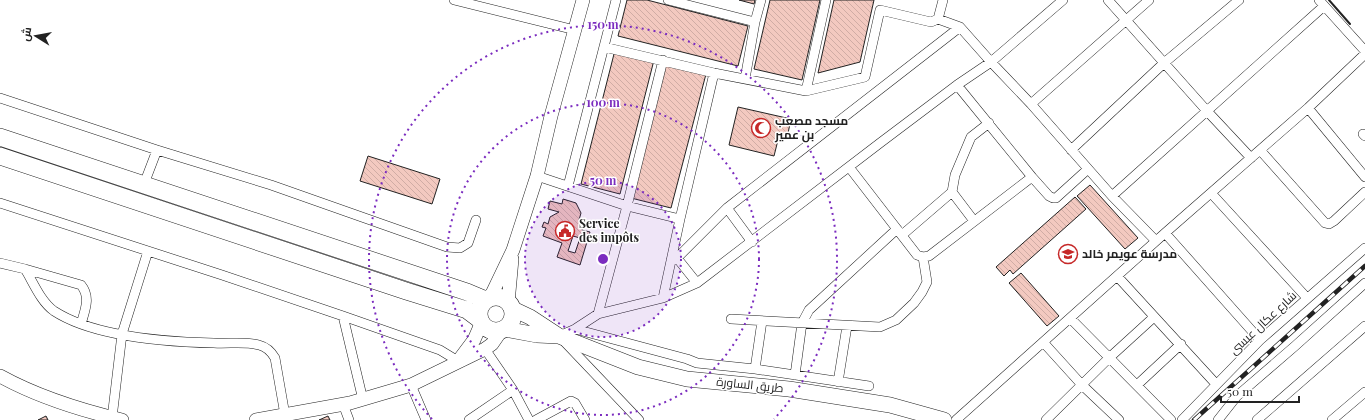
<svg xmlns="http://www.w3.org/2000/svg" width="1365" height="420" viewBox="0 0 1365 420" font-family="'Playfair Display',Cairo,serif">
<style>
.building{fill:url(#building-back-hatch);stroke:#222;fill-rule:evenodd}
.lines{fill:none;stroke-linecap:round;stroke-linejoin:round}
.street-casing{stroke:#222;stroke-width:10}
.secondary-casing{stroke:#222;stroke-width:14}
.primary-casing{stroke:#222;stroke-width:16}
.highway-casing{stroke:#222;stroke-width:18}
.street{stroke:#fff;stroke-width:9}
.secondary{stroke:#fff;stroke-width:13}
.primary{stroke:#fff;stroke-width:15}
.highway{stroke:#fff;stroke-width:17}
.rail-casing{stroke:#222;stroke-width:4.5}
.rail{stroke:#fff;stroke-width:3;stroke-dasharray:9;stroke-linecap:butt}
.wall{stroke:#222;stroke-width:2}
.ring{fill:none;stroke:#7b2cbf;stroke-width:2;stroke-dasharray:2 4}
.labels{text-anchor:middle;stroke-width:3;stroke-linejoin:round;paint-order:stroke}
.poi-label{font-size:12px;font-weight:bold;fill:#222;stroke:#fff;text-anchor:start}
.street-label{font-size:12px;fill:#222;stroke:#fff}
.centre{fill:#7b2cbf;stroke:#fff;stroke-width:2}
.ring-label{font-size:12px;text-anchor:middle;font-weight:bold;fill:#7b2cbf;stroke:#fff;stroke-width:3;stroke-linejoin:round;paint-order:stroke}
</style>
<defs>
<pattern id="building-back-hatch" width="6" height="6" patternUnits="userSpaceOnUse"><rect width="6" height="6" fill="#f3c9c0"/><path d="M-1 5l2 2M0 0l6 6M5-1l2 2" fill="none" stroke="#d0aca5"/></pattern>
</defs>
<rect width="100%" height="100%" fill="#fff"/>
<path class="building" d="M627 0H647L748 26 738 66 618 36Z
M739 0H755L754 4Z
M770 0H820L802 80 754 69Z
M834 0H874L860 62 818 73Z
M615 50 654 60 620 194 581 184Z
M666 63 706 74 671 208 631 198Z
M738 107 791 119 787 138 779 136 774 156 729 145Z
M368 156 440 179 432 204 360 181Z
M1090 185 1138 238 1125 249 1077 196Z
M1075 197 1086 209 1013 274 1010 270 1004 276 996 267Z
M563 199 576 203 581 213 579 220 584 222 582 230 590 232 580 265 557 257 562 243 543 236 546 228 542 227 544 222 548 224 550 217 559 212 548 209 550 201 562 204ZM573 236 580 238 575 253 568 251Z
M1021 273 1059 316 1047 326 1009 283Z
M46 416 48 420H38Z
M328 416 330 420H319Z"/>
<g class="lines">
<g class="street-casing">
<path id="street" d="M454 0 575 30
M668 0 755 22
M1108 0 1207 111 1251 158
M1319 0 1365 51
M938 19 960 27 991 62 1031 104 1112 196 1156 241
M604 47 714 73 806 91 865 77 880 10 931 22 938 19 943 0
M745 79 755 22 761 0
M806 91 826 0
M0 98 157 150 271 185 447 247 460 248 468 243 476 220
M1031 104 1149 0
M1308 108 1365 177
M1363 134 1365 136
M1071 150 1164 63 1239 0
M1260 150 1325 223 1329 224 1334 221 1365 192
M849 167 917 255 923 257 929 256 1032 177 957 85
M537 176 627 206 680 219
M1032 177 1049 196 1053 198H1056L1088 169
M144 184 157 150
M568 186 616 0
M952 192 974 221
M1211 193 1307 298
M1112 196 1324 6
M0 203 222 275 343 316 440 350 458 361
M727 208 752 242
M1165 233 1260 340
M902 235 952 192 955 175 971 137 989 123
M677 258 697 283
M671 260 677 258 727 208 960 27
M0 263 25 269C33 282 41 302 54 311 94 337 168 342 214 343 229 344 245 341 259 345 267 347 271 351 275 358L285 415
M25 269 81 285C91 297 85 310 81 324
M1117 276 1216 384
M663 298 680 219 714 73
M598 314 627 206 663 60
M343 316 363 400
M1070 318 1171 420
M731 319 880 327 896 320 914 303 922 292 927 282 923 257
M575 329 687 359 697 363 755 369 869 386
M1043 342 1082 385 1119 420
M485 349 513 390 529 420
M755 369 762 321
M795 375 802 323 809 310 897 229
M838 382 847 326
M411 385 426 420
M1137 385 1181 344
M343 404 349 420
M112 418 122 334 148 251
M469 420 513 390
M536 420 571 401 575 403 585 420
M639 420 559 336 575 329 598 314 663 298 697 283 880 143 957 85 991 62 1063 0
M956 420 1165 233 1308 108 1365 54
M1046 420 1109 358 1154 317
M1182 420 1260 340 1365 248
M1218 420 1237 396 1295 346 1365 283
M1257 420 1365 326
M1332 420 1365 392"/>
</g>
<g class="secondary-casing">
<path id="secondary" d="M490 298 513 250 537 176 551 116 583 0
M508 303 512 259
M459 360 474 340 481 324
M0 376C38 397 80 410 122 420
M256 420 350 403 411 385 485 349 492 344 501 331"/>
</g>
<g class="primary-casing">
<path id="primary" d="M511 308 530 317 559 336 638 367 687 379 789 389 890 405 944 420
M504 329 537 335 559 336"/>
</g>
<g class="highway-casing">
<path id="highway" d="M0 137 467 292 486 300
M0 156 406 291 467 310 479 319
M479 314a17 17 0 1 1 34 0a17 17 0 1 1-34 0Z"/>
</g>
<use href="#street" class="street"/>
<use href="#secondary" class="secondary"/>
<use href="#primary" class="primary"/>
<use href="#highway" class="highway"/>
<g class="rail-casing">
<path id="rail" d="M1194 420 1365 266"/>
</g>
<use href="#rail" class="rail"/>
<path class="wall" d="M1329 0 1350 24"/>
</g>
<circle cx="603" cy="259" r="78" fill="#7b2cbf" fill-opacity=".12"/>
<g class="ring">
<circle cx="603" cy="259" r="78"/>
<circle cx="603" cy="259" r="156"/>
<path d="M432 419A234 234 0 1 1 774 419"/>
</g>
<defs>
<g id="mosque-ring" transform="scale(1)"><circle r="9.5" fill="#fff" stroke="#c62828" stroke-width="1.5"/><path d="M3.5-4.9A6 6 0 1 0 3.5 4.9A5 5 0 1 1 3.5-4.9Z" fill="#c62828"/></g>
<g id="civic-ring" transform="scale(1)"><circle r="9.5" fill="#fff" stroke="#c62828" stroke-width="1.5"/><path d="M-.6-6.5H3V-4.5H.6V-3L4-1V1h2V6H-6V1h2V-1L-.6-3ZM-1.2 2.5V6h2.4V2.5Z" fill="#c62828"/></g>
<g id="school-ring" transform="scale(1)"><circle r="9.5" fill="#fff" stroke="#c62828" stroke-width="1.5"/><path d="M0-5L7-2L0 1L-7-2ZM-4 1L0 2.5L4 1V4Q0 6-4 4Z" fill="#c62828"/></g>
</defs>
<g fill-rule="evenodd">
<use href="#mosque-ring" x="761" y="128"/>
<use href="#civic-ring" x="565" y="231"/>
<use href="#school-ring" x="1068" y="254"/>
</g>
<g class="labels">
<g class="poi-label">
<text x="775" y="125">مسجد مصعب<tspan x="775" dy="14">بن عمير</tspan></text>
<text x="579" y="228">Service<tspan x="579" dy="14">des impôts</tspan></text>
<text x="1082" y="258">مدرسة عويمر خالد</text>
</g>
<g class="street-label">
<text transform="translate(1263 323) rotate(-43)" y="4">شارع عكال عيسى</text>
<text transform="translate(750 385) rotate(6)" y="4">طريق الساورة</text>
</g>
</g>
<circle cx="603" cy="259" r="6" class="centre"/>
<g class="ring-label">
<text x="603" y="29">150 m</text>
<text x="603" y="107">100 m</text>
<text x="603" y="185">50 m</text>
</g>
<g transform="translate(36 36) rotate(281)" stroke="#ffffff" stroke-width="3" paint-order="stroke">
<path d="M0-3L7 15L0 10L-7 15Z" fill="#222222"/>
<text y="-6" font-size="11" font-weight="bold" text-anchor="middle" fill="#222222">ش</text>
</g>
<path d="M1221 396v6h78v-6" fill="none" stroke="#222222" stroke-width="2"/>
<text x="1227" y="396" font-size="12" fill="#222222" stroke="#ffffff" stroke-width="3" paint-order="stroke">50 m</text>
</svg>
